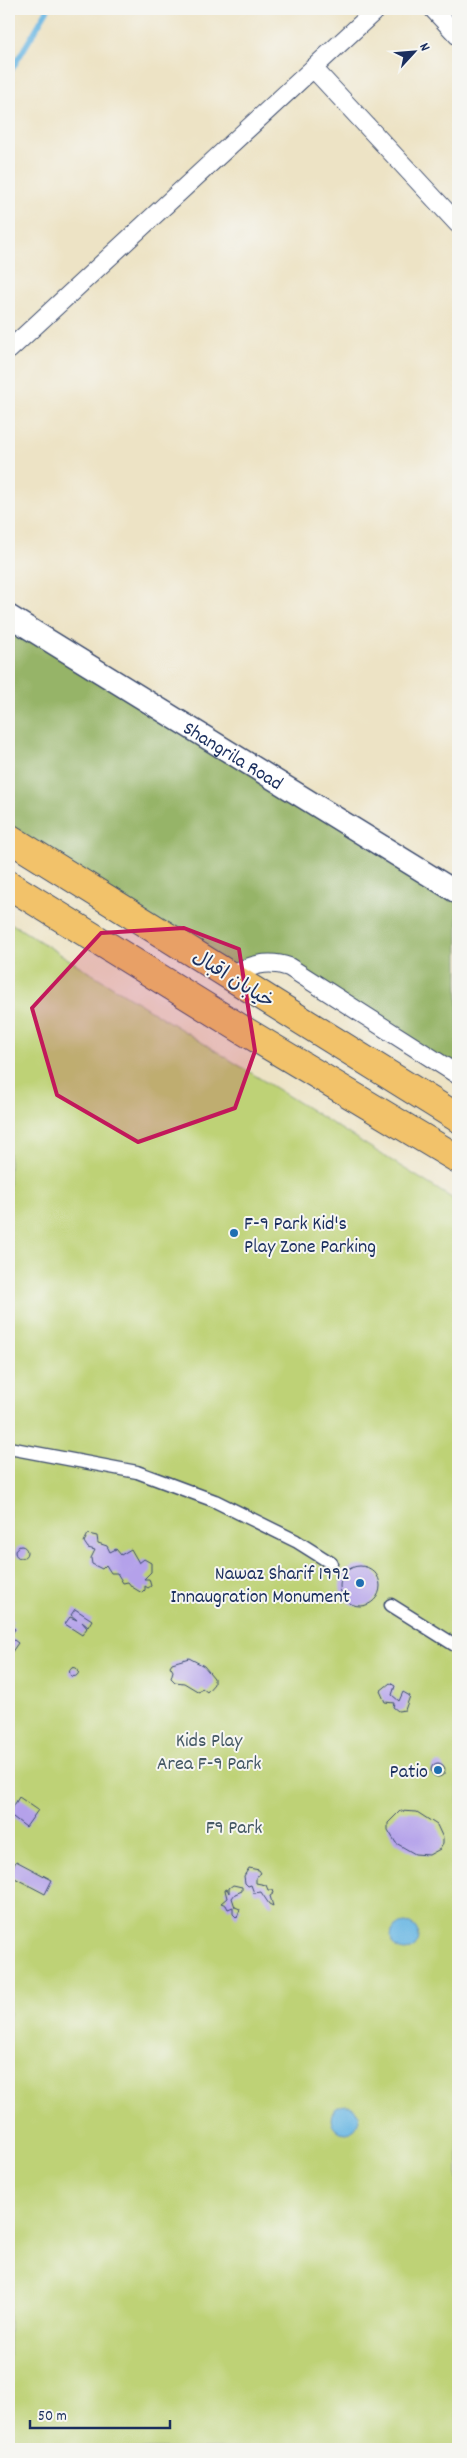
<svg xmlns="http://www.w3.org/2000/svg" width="467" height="2458" viewBox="0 0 467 2458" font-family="Dekko,'Playpen Sans Arabic',sans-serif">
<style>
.green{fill:#bed276;stroke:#6c806a}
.forest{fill:#96b467;stroke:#587262}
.water{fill:#6ab7e3;stroke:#4273a0}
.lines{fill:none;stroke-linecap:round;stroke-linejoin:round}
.stream{stroke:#6ab7e3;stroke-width:5.5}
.building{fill:#b4a1ea}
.pedestrian-casing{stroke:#3a4a6d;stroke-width:15}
.minor-casing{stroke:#3a4a6d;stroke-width:20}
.tertiary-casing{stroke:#3a4a6d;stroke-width:24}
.primary-casing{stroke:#3a4a6d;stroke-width:30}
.pedestrian{stroke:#fff;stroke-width:12}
.minor{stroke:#fff;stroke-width:18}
.tertiary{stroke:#fff;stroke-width:21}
.primary{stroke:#f2c26a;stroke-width:28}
.marked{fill:#c2185b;fill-opacity:0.2;stroke:#c2185b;stroke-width:4;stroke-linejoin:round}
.poi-dot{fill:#1f6fb2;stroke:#f6f6f2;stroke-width:2}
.labels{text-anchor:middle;stroke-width:4;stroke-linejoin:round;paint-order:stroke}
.street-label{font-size:20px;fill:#1b2f5e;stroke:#f6f6f2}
.poi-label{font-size:20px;fill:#1b2f5e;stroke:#f6f6f2;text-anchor:end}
.park-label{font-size:20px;fill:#445864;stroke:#f6f6f2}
</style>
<rect width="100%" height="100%" fill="#f6f6f2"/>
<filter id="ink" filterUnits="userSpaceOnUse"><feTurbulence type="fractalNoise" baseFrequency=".02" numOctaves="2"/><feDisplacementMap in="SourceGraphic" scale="10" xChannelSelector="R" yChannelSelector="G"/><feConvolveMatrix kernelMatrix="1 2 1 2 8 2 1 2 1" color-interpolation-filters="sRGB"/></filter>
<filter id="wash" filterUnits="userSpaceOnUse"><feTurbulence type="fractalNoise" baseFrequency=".0096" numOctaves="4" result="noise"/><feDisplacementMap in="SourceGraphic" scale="20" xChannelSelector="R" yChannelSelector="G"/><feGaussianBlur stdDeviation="1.12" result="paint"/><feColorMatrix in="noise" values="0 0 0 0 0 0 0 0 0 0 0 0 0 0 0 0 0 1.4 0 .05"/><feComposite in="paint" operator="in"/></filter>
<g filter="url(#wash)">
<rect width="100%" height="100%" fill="#ede3c5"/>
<path class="green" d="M9 922 458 1202V2449H9Z"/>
<path class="forest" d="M9 616 458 893V1075L289 967 229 975 9 838Z"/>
<path class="water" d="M391 1937a14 14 0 1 1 28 0a14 14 0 1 1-28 0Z
M331 2119a14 14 0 1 1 28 0a14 14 0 1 1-28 0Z"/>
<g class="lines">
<path class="stream" d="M9 74 48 9"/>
</g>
<g id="blocks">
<path class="building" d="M88 1534 97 1536 98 1543 107 1546 110 1552 116 1549 121 1555 131 1549 139 1563 144 1559 151 1563V1572L144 1579H149L151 1586 148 1588 145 1586V1590L142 1593 132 1587 128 1582 123 1583 117 1573H111L106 1565 102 1569 92 1564 91 1558 95 1550 88 1548 84 1542Z
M15 1552a6 6 0 1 1 12 0a6 6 0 1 1-12 0Z
M340 1586a20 20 0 1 1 40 0a20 20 0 1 1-40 0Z
M75 1609 92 1620 88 1627 82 1622 87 1628 82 1635 65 1624 70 1617 77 1620 71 1615Z
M9 1618 13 1621 10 1625 15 1629 10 1637 18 1643 9 1656Z
M189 1658 204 1666 214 1678V1684L207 1692 202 1688 199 1692 184 1683 175 1682 171 1678 173 1671 170 1666 172 1663Z
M69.5 1672a4.5 4.5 0 1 1 9 0a4.5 4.5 0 1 1-9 0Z
M390 1683 395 1686 392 1695 399 1701 403 1692 410 1696 405 1710 398 1711 393 1707 394 1703 385 1702 380 1691Z
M431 1770a7 7 0 1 1 14 0a7 7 0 1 1-14 0Z
M19 1797 38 1810 26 1827 9 1814Z
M400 1811 417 1812 437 1825 443 1838V1844L440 1849 429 1855 415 1854 396 1843 388 1830V1823Z
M16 1861 52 1880 45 1894 9 1875Z
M249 1868 259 1870 261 1873 256 1877V1883L266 1885 268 1890H273L274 1893 270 1896 273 1906 269 1904 261 1892 254 1893 251 1885 248 1886 245 1883 244 1876Z
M233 1885 242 1887V1891L235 1894 232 1898 235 1907 240 1909 237 1918 233 1914V1907L228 1909 226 1905 221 1903 227 1898 225 1890 227 1889 229 1893V1888Z"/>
</g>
</g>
<g filter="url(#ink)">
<use href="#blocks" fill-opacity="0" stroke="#3a4a6d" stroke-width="1"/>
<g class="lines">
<g class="pedestrian-casing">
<path id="pedestrian" d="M9 1448 137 1472 215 1501 296 1541 331 1563
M391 1605 458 1647"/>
</g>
<g class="minor-casing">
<path id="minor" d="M433 9 458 36
M313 68 458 224
M9 350 377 9
M229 975C250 966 267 959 289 967L458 1075"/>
</g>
<g class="tertiary-casing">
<g id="tertiary">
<path id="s1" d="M9 616 458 893"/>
</g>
</g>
<g class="primary-casing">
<path id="primary" d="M9 838 458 1118
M9 885 243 1030 458 1159"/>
</g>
<use href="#pedestrian" class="pedestrian"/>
<use href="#minor" class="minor"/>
<use href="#tertiary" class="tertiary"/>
<use href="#primary" class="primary"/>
</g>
</g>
<path class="marked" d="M184 928 239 949 255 1051 235 1108 138 1142 57 1095 32 1008 101 933Z"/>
<g class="poi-dot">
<circle cx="234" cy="1233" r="5"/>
<circle cx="360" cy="1583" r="5"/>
<circle cx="438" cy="1770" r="5"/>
</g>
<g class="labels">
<g class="street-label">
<text dy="7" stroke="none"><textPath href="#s1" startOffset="264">Shangrila Road</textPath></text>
<text transform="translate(234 978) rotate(32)" y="7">خیابان اقبال</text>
</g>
<g class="poi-label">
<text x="244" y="1229" text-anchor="start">F-9 Park Kid's<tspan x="244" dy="23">Play Zone Parking</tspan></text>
<text x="350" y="1579">Nawaz Sharif 1992<tspan x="350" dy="23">Innaugration Monument</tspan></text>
<text x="428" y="1777">Patio</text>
</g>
<g class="park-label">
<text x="209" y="1746">Kids Play<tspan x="209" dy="23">Area F-9 Park</tspan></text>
<text x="234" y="1833">F9 Park</text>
</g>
</g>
<rect width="467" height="2458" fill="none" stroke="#f6f6f2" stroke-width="30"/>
<g transform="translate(414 52) rotate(64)" stroke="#f6f6f2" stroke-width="4" paint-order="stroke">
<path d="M0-4L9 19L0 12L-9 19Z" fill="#1b2f5e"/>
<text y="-8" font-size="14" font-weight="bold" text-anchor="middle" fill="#1b2f5e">N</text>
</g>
<path d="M30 2420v8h140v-8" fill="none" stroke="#1b2f5e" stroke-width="2.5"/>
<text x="38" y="2420" font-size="15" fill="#1b2f5e" stroke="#f6f6f2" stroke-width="4" paint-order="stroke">50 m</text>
</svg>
